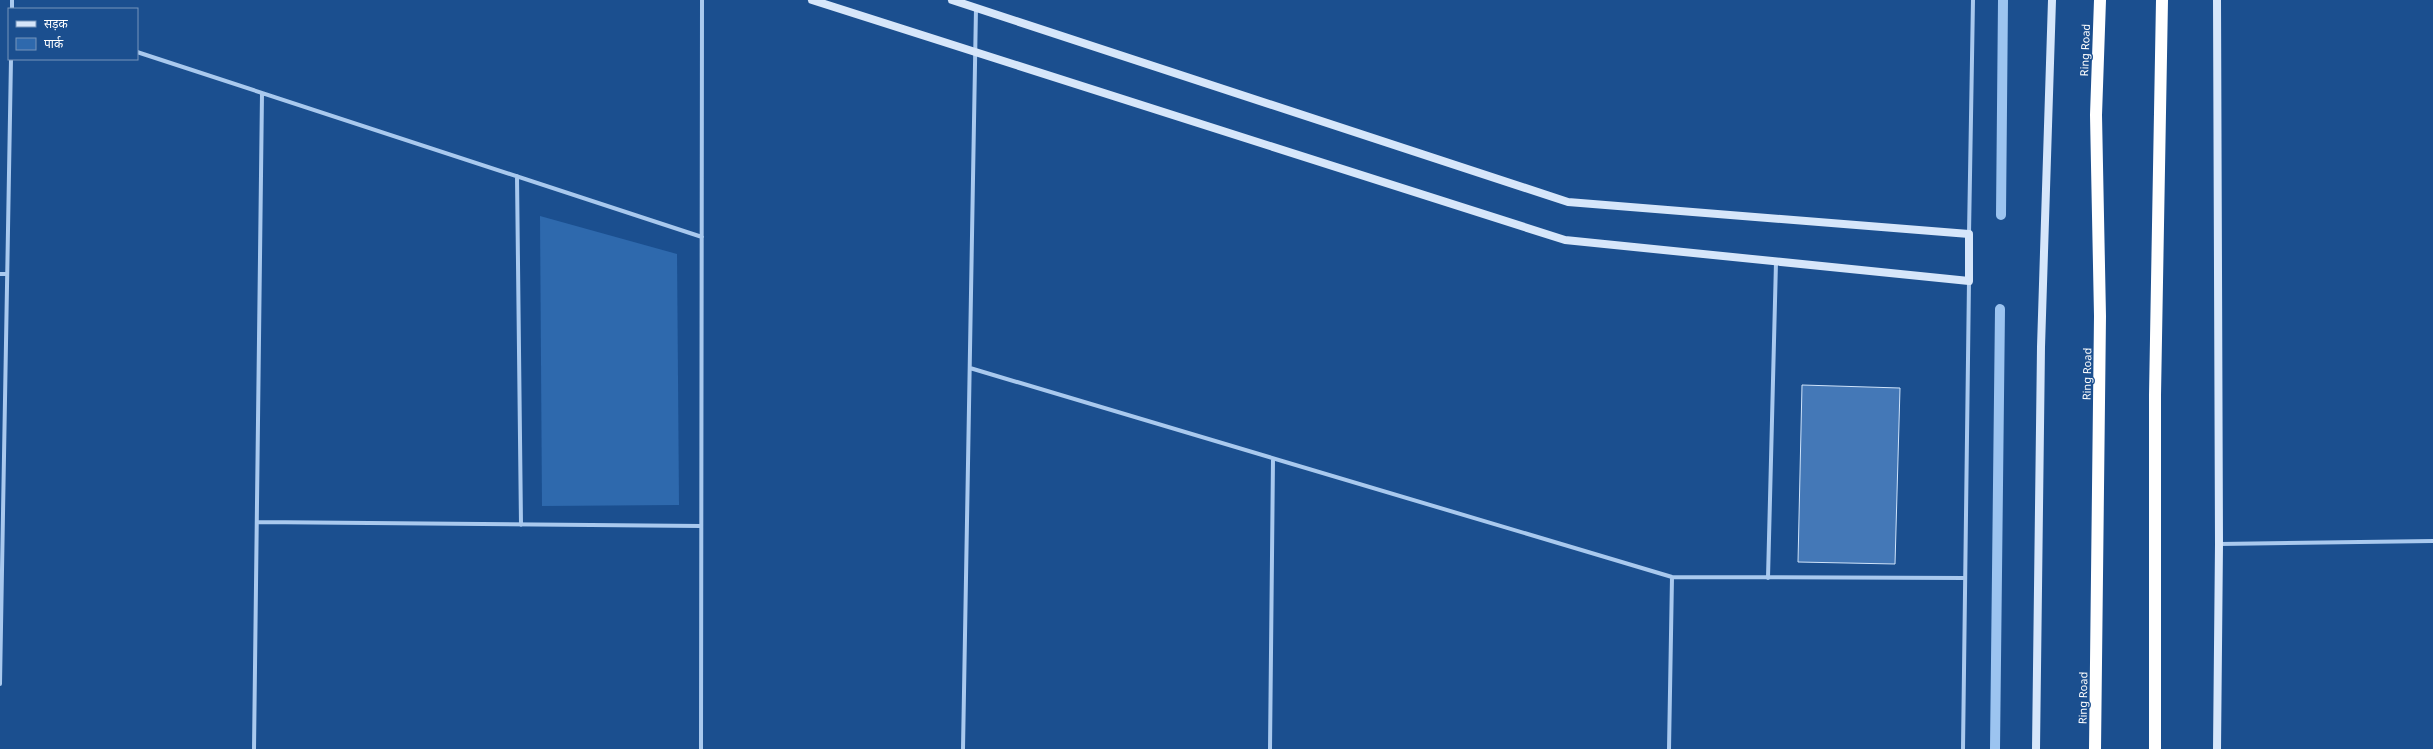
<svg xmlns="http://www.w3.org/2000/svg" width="2433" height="749" viewBox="0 0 2433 749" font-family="'Noto Sans','Noto Sans Devanagari',sans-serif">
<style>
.green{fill:#2e69ad}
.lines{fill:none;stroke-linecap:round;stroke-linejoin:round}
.stream{stroke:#9cc4f0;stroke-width:10}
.building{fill:#4478b7;stroke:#cfe3fa}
.street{stroke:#a9c9ee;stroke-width:4}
.secondary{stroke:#d6e6fa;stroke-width:8}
.highway{stroke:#fff;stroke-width:12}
.labels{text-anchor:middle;stroke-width:3;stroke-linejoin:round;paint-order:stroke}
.street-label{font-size:11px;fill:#fff;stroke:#1b4f8f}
</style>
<rect width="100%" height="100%" fill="#1b4f8f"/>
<path class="green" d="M540 216 677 254 679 505 542 506Z"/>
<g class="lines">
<path class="stream" d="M2001 215 2003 0
M1995 749 2000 309"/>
</g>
<path class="building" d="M1802 385 1900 388 1895 564 1798 562Z"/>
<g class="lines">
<path class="street" d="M12 9V0
M137 52 702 237
M517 176 521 525
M1969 234 1973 0
M0 274H7
M970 368 1672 577 1965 578
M257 522 701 526
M2219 544 2433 541
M1768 578 1776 262
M0 684 11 59
M254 749 262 93
M701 749 702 0
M963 749 976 8
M1270 749 1273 459
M1669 749 1672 577
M1963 749 1969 281"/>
<path class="secondary" d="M812 0 1565 240 1969 281V234L1568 202 952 0
M2217 0 2219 544 2217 749
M2036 749 2041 347 2052 0"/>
<path class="highway" d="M2095 749 2100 316 2096 115 2100 0
M2155 749V395L2162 0"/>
</g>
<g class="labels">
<g class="street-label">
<text transform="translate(2085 50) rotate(-88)" y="4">Ring Road</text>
<text transform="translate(2087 374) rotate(-89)" y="4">Ring Road</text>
<text transform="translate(2083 698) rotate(-89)" y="4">Ring Road</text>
</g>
</g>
<rect x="8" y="8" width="130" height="52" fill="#1b4f8f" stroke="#7695bc"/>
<rect x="16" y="21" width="20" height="6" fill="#d6e6fa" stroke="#7695bc"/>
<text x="44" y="28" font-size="12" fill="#ffffff">सड़क</text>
<rect x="16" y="38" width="20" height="12" fill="#2e69ad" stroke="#7695bc"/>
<text x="44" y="48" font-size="12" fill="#ffffff">पार्क</text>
</svg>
